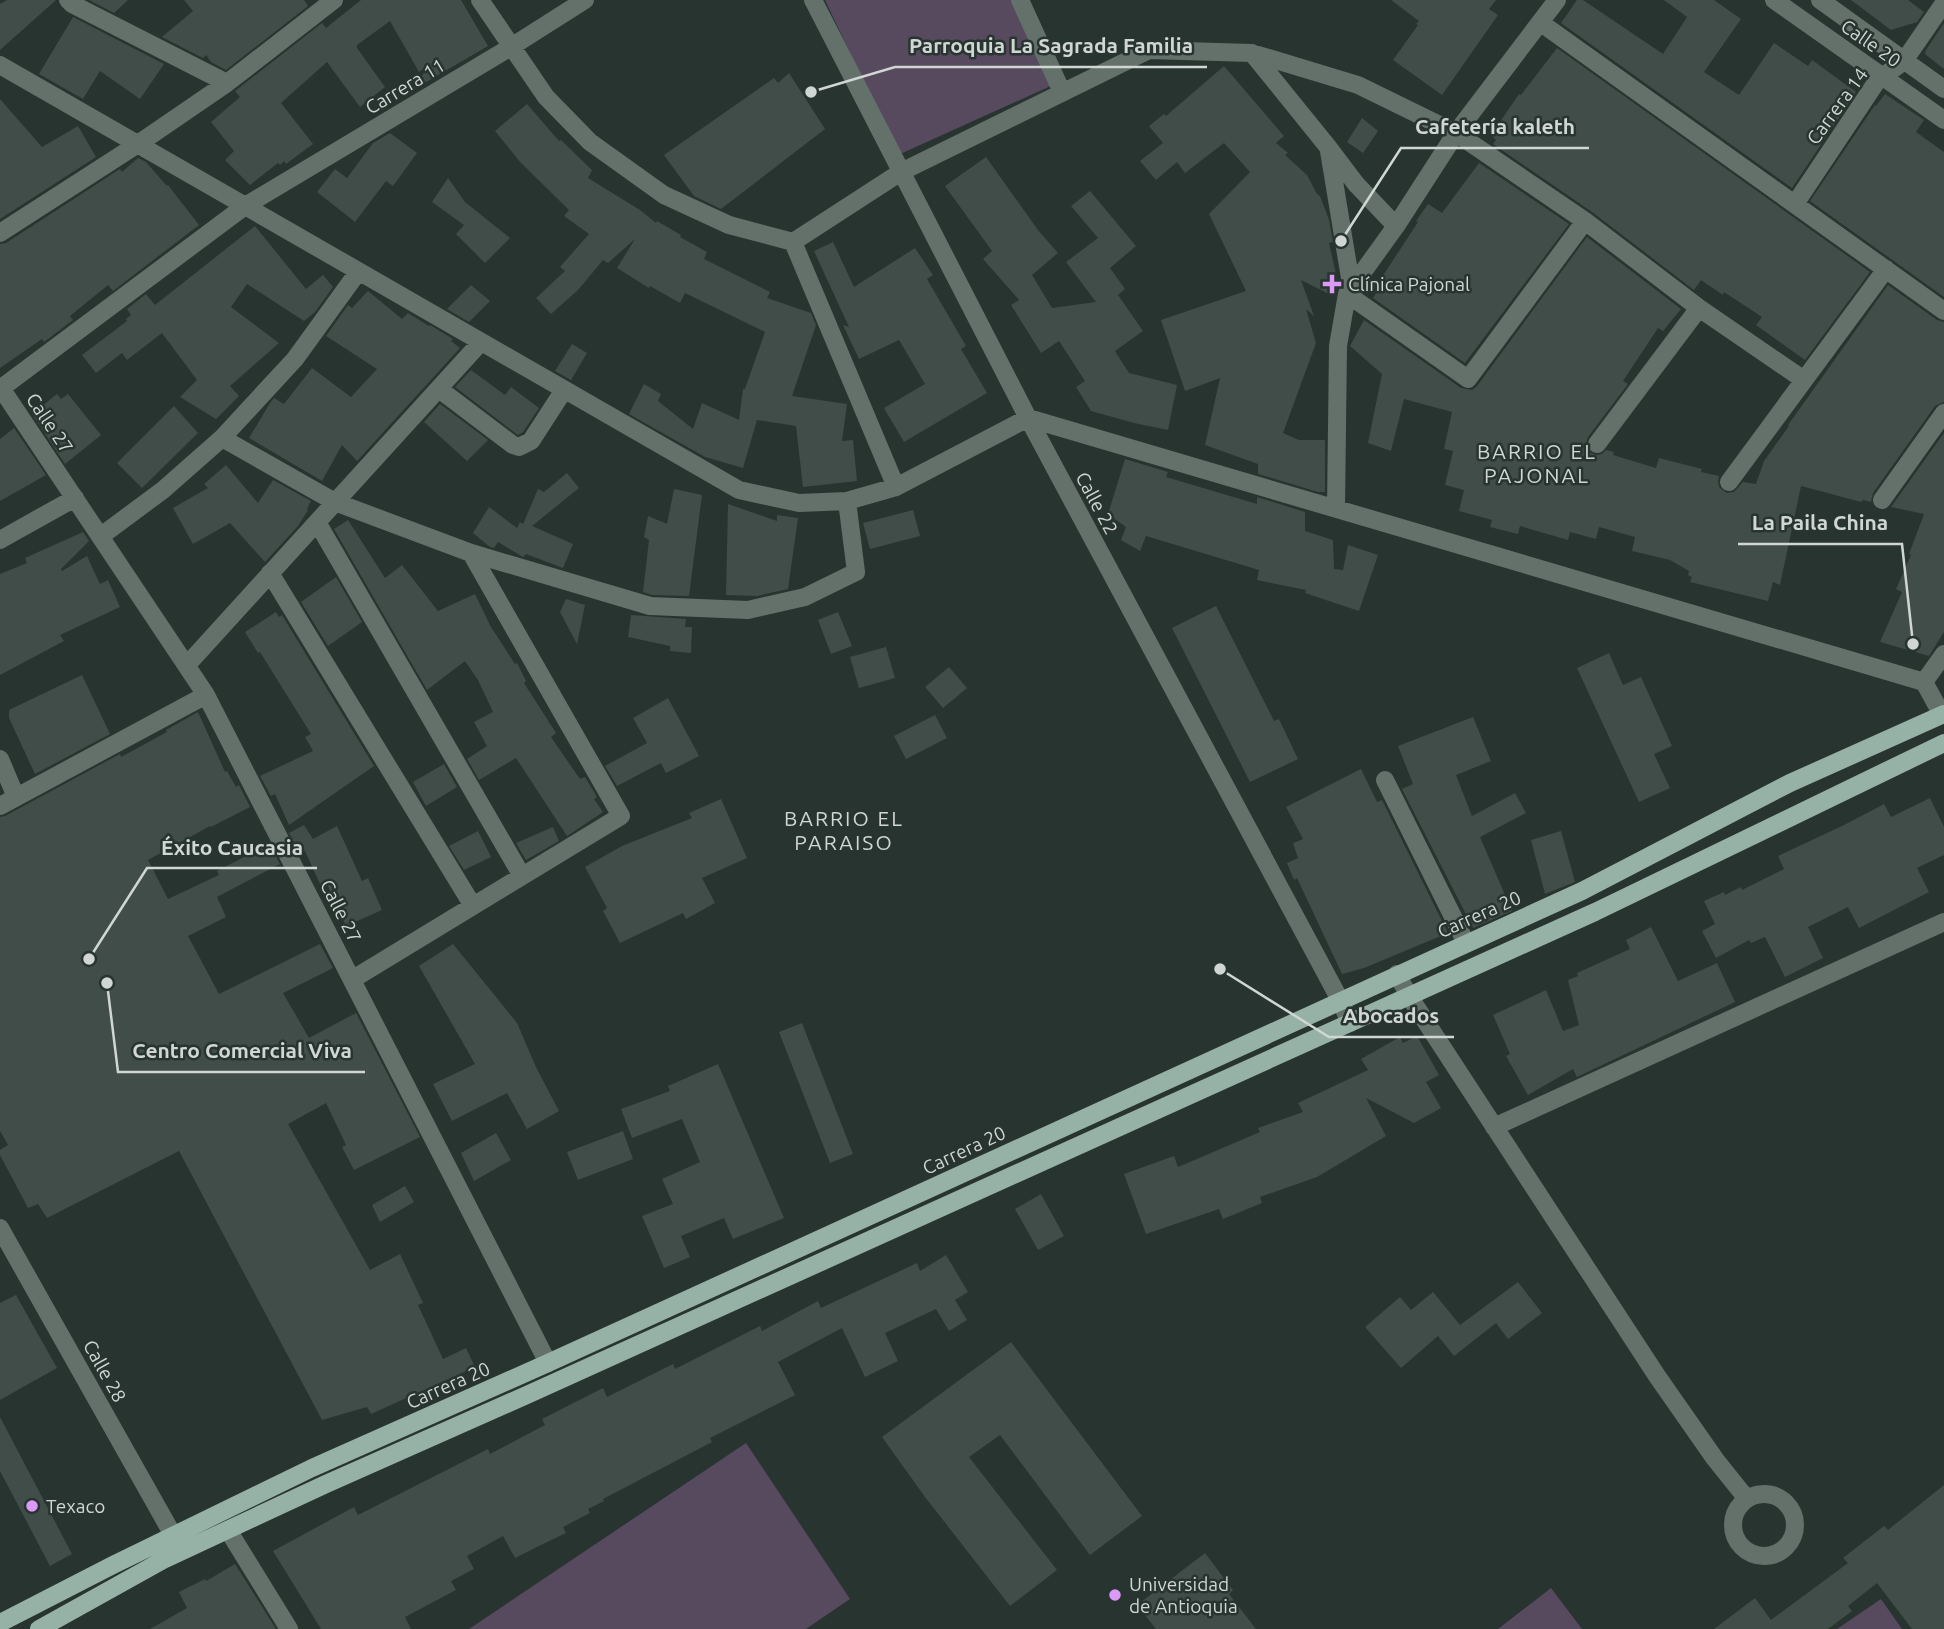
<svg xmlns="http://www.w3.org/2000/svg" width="1944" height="1629" viewBox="0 0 1944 1629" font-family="Ubuntu,sans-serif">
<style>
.green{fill:#57495e}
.building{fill:#414d48}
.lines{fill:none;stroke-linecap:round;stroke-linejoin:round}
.minor{stroke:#64716b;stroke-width:18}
.major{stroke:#96b1a5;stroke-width:18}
.poi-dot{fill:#da9af6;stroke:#28342f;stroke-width:2.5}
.labels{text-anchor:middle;stroke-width:5;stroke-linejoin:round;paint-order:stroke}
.street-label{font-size:19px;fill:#cfd6d3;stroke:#28342f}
.poi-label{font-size:19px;fill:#cfd6d3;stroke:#28342f;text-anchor:start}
.neighbourhood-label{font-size:21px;letter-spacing:2px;fill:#cfd6d3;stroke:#28342f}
.leader{fill:none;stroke:#cfd6d3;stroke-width:2.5}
.callout-dot{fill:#cfd6d3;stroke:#28342f;stroke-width:2.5}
.callout-label{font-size:21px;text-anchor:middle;font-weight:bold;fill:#cfd6d3;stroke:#28342f;stroke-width:5;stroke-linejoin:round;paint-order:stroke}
</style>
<rect width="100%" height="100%" fill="#28342f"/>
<path class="green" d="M825 0H1013L1053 85 898 155Z
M746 1443 850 1599 806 1629H469Z
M1551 1588 1582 1629H1498Z
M1881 1599 1902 1629H1837Z"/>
<path class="building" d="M7 0H56L0 50V4Z
M89 0H128L114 13Z
M184 0H304L308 6 226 70 211 62 206 55 203 58 162 37 193 11Z
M361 0H461L488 46 411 91 431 63 419 72 390 21 357 45V48L385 87 360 107 327 62 281 103 313 144 286 164 284 161 280 165 278 163 250 185 225 160 234 151 211 122 240 97 235 91 322 23 326 28Z
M1391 0H1496L1489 9 1498 15 1442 95 1393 60 1418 25 1416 24 1419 21Z
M1577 0H1583L1663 54 1687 17 1664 0H1714L1741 19 1704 72 1739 95 1774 43 1808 66 1812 60 1856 92 1792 188 1561 23Z
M1851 0H1908L1924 12 1917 22 1891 30Z
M73 17 164 64 140 99 100 71 83 99 39 74Z
M1944 23V69L1925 54 1926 50Z
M1557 48 1870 272 1805 360 1756 325 1762 317 1724 292 1723 295 1701 280 1694 290 1592 212 1493 144 1496 140 1491 135 1519 94 1521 95Z
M1224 66 1284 136 1276 143 1288 153 1285 155 1307 175 1317 194 1320 196 1329 220 1333 242 1329 243 1338 283 1333 296 1301 280 1314 316 1306 309 1316 343 1283 433 1299 440H1325V492H1318L1258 474V464L1205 445 1220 378 1185 391 1161 320 1246 291 1209 214 1250 172 1224 143 1185 173 1177 162 1156 180 1140 161 1163 143 1149 126 1164 114 1166 116Z
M789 73 825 129 721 209 694 196 664 155 774 78 778 83Z
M1885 94 1924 120 1916 132 1944 152V297L1810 201 1875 105 1876 106Z
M0 99 42 147 78 126 96 157 0 219Z
M527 104 559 141 561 140 592 170 588 178 640 210 656 223 657 221 681 235 680 237 707 252 704 259 770 292 767 298 811 313 816 325 792 396 847 404 842 441 853 440 857 481 803 487 796 426 757 420 743 468 705 457 629 414 644 384 661 394 658 401 693 429 702 403 739 420 743 389H745L765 332 685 293 680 303 650 286 649 288 617 268 635 239 608 263 603 260 578 290 551 314 536 298 565 271 560 267 589 234 564 216 569 210 520 162 495 131Z
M1362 118 1378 131 1363 153 1347 142Z
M390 133 417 153 393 186 386 181 355 222 317 192 335 169 347 178 373 143Z
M986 157 1038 230 1058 253 1032 275 1052 308 1096 302 1066 262 1098 238 1071 206 1090 191 1136 246 1110 268 1125 289 1118 295 1143 331 1115 351 1129 373 1177 385 1168 430 1134 423 1091 411 1076 387 1085 381 1059 341 1041 353 1011 305 1019 300 983 259 992 251 945 186Z
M138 158 146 162 167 186 168 185 199 225 113 291 108 285 70 316 73 320 44 342 42 339 0 368V244L6 243 120 169 122 172Z
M1479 163 1569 224 1465 363 1373 298 1385 279 1382 277 1418 222 1416 221 1428 204 1442 213Z
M448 178 465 202 510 238 485 263 456 234 464 225 432 202Z
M255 226 306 289 323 275 333 287 315 312 304 321 247 284 231 307 279 343 230 386 239 396 216 419 180 397 197 380 162 333 127 360 122 353 96 373 82 355 127 321 126 319 131 315 127 309 146 294 155 305Z
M1587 237 1681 309 1663 331 1658 328 1623 381 1628 384 1588 437 1586 443 1587 449 1591 453 1596 455 1602 454 1606 450 1614 452 1613 455 1656 468 1659 458 1702 469 1701 472 1719 476 1718 481 1719 487 1727 493 1734 492 1743 482 1756 484 1764 461 1789 426 1788 425 1888 285 1937 320 1944 322V402L1935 406 1873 493 1871 502 1863 500 1861 502 1801 486 1780 585 1773 582 1768 601 1690 582 1692 577 1688 575 1689 571 1670 560 1632 551 1635 537 1599 527 1596 539 1570 532 1568 540 1520 526 1518 534 1490 527 1492 520 1459 511 1464 490 1445 485 1453 451 1444 449 1452 412 1404 399 1391 451 1368 443 1382 374 1350 346 1364 320 1461 388 1472 390 1477 386Z
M833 242 854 287 915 248 933 275 927 279 966 346 961 349 987 393 904 442 884 408 925 384 899 340 859 359 843 325 849 327 814 251Z
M471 285 490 301 469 322 447 309Z
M368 291 402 319 408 313 429 326 430 325 453 339 451 341 460 348 357 461 342 445 322 481 249 438 270 403 274 398 284 404 312 368 351 397 377 369 326 336 348 305 352 308Z
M572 344 587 353 571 380 555 371Z
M471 370 505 395 511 387 539 408 523 432 518 435 455 387Z
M57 394 61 399 68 394 101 435 65 464 32 414Z
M440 404 488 440 467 461 424 422Z
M174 406 198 433 142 488 117 463Z
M14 428 46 475 0 501V439Z
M1944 433V632L1929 656 1880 642 1902 592 1896 589 1911 555 1909 554 1924 514 1891 507Z
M1125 459 1168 472 1166 477 1257 504V497L1305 512V531L1333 540 1334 569 1343 570 1348 545 1378 555 1359 611 1305 593 1306 590 1257 580 1259 570 1146 536 1140 551 1121 540 1126 527 1108 514Z
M226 465 258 503 273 480 311 501 307 509 308 510 298 526 265 562 230 523 193 544 173 508 208 488 204 484Z
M567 473 579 488 532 526 573 544 563 568 526 554 523 557 498 542 494 548 490 547 473 533 489 507 517 528 520 522 523 524 538 489 544 492Z
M674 489 702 495 689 596 652 595 643 592 649 540 644 537 648 516 667 524Z
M728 504 777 521V515L798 518 788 589 757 596 726 595Z
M913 510 920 536 870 549 863 523Z
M348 520 385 578 402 565 438 611 475 594 491 627 515 664 517 663 526 681 524 683 556 733 551 737 580 779 585 777 597 797 594 799 603 812 567 836 516 758 479 780 467 759 487 746 474 722 493 712 478 680 465 661 427 690 334 529Z
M83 532 89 541 61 569 62 571 87 556 100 584 108 580 120 607 60 635 64 641 0 675V574L27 563 25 558Z
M336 577 362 622 328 646 301 602Z
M566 599 585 605 577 644 560 612Z
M1216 606 1274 721 1279 719 1298 759 1250 782 1172 628Z
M276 612 279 617 282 615 374 766 289 825 275 794 271 796 260 776 313 751 305 737 311 734 260 652 258 653 245 632Z
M838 612 852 646 831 654 818 620Z
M631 615 686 619 685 627H692L691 653 670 651V646L628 637Z
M886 647 895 678 859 688 850 657Z
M1609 653 1623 685 1641 677 1672 746 1654 754 1670 788 1639 802 1577 668Z
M949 667 967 688 943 708 925 687Z
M82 675 110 734 35 774 9 718V710Z
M668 698 699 756 666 773 661 763 617 786 605 766 647 743 633 718Z
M198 712 225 772 227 771 236 787 239 785 250 807 211 827 210 826 148 860 168 899 219 875 217 871 269 844 280 864 217 897 226 917 188 936 219 994 320 944 333 968 283 993 309 1038 356 1013 420 1137 354 1170 342 1147 346 1145 326 1103 288 1124 370 1270 400 1254 423 1303 418 1305 443 1359 466 1348 475 1367 371 1414 367 1407 322 1420 179 1151 47 1218 38 1204 28 1208 0 1155V1150L8 1145 0 1131V817L5 816 120 754 121 757 167 732 166 730Z
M935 715 947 738 906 759 894 736Z
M1473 717 1491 761 1456 775 1472 816 1515 793 1526 813 1480 837 1512 911 1473 928 1402 789 1413 784 1398 746Z
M444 764 457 787 426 806 413 782Z
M1361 769 1377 802 1382 800 1448 933 1364 968 1342 974 1297 878 1294 880 1287 863 1298 858 1293 843 1303 839 1286 807Z
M1930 798 1944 827V855L1917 868 1929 892 1859 928 1848 907 1808 927 1823 958 1785 977 1765 937 1751 943 1749 940 1716 958 1702 931 1715 924 1704 901 1724 892 1725 895 1741 887 1742 890 1784 869 1778 856 1844 825 1884 804 1891 817Z
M721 799 747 858 702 878 715 903 686 919 683 913 620 943 603 911 607 908 585 867 622 846 692 818 689 813Z
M304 825 313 839 337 826 362 881 368 878 382 910 346 926 326 882 320 884 305 851 300 853 289 833Z
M553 827 559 841 526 860 516 843Z
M478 831 491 857 464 870 449 846Z
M1561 831 1575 882 1545 894 1531 840Z
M1651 927 1678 981 1717 963 1735 1002 1577 1077 1573 1069 1528 1095 1506 1056 1510 1054 1493 1015 1546 990 1563 1031 1579 1025 1568 980 1578 976 1577 973 1630 949 1626 940Z
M453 944 517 1023 536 1067 559 1111 527 1129 507 1093 452 1121 433 1084 475 1064 419 966Z
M802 1023 853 1154 830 1163 779 1032Z
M1417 1036 1439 1075 1426 1082 1441 1108 1414 1123 1366 1098 1386 1136 1317 1177 1260 1197 1262 1203 1223 1219 1219 1209 1146 1234 1124 1174 1174 1156 1178 1167 1260 1132 1258 1128 1303 1112 1298 1103 1368 1070 1361 1059 1400 1037 1403 1043Z
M718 1064 784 1218 733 1239 724 1218 681 1236 690 1257 664 1268 642 1216 673 1204 662 1179 700 1162 682 1119 632 1138 621 1109 670 1091 668 1086Z
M623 1131 633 1159 578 1180 567 1152Z
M496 1133 511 1160 474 1181 461 1153Z
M405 1186 414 1202 380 1222 372 1205Z
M1041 1194 1064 1236 1038 1250 1015 1209Z
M946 1255 968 1292 955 1300 967 1320 949 1331 936 1309 885 1333 898 1361 865 1377 842 1328 778 1362 795 1395 710 1438 712 1442 603 1499 604 1501 588 1509 590 1513 563 1527 566 1533 539 1546 515 1558 503 1536 467 1556 474 1569 451 1581 456 1590 405 1617 411 1629H321L273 1551 354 1507 358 1515 488 1449 490 1454 545 1425 542 1419 603 1388 607 1397 673 1364 675 1369 760 1326 762 1331 818 1301 821 1308 917 1263 920 1271Z
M1518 1282 1542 1313 1508 1339 1496 1323 1454 1356 1438 1336 1401 1368 1365 1327 1400 1297 1411 1310 1433 1292 1460 1325Z
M16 1295 57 1368 0 1400V1303Z
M1011 1342 1142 1516 1090 1555 1000 1435 969 1457 1057 1570 1010 1606 925 1497 882 1437Z
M0 1417 72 1554 50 1566 0 1471Z
M1944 1485V1629H1912L1877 1583 1848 1606 1852 1611 1828 1629H1714L1755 1598 1771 1620 1848 1563 1843 1558 1884 1526 1888 1530Z
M1205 1553 1233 1590 1229 1594 1256 1629H1156L1137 1605Z
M235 1564 276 1629H150L187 1608 179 1592 205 1579 206 1581Z"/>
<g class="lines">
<path class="minor" d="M68 0 72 4 227 83
M480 0 546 97 590 142 664 195 729 225 793 242 901 172 1149 50 1252 53 1358 85 1456 133 1585 221 1699 308 1804 380
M813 0 1028 418 1340 1000 1350 1023
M1020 0 1062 92
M1774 0 1944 120
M1820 0 1944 89
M1541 23 1944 311
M1252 53 1328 147 1356 184 1396 226
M0 65 739 490 799 503 847 501 896 487 1028 418 1924 682 1942 715
M1329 151 1352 290
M1795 204 1877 81 1904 61 1944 3
M0 233 138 144 227 83 334 0
M793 242 896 487
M1347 294 1468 379 1585 221
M1 388 206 695 548 1363
M0 389 245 206 511 47 585 0
M439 389 513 445 519 447 531 441 564 390
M222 438 335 502 471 553 650 606 748 610 805 597 856 572 847 501
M1597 444 1699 308
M1729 482 1886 269
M1882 500 1944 413
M1336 508 1338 346 1347 294 1396 226 1456 133 1557 0
M317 522 522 876
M101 536 163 490 222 438 295 359 358 272
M0 540 75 498
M270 573 473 906
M187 665 481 342
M1924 682 1944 654
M0 759 16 797
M1385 780 1466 943
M0 806 206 695
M1397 974 1409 996 1657 1376 1715 1459 1747 1499
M353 979 621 816 471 553
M1494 1127 1944 922
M0 1228 173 1535
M1733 1525a31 31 0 1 1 62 0a31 31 0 1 1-62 0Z
M228 1530 289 1629"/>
<path class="major" d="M0 1623 113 1565 312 1468 548 1363 1582 891 1790 783 1944 714
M39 1629 165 1559 326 1484 529 1394 1595 912 1944 743"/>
</g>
<g class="poi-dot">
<path d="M1328.5 273.5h7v7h7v7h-7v7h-7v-7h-7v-7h7z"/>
<circle cx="32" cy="1506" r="7"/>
<circle cx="1115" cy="1595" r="7"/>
</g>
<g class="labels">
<g class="street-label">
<text transform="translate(1871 43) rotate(35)" y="7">Calle 20</text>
<text transform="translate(405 86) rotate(-31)" y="7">Carrera 11</text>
<text transform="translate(1837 106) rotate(-54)" y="7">Carrera 14</text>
<text transform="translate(50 423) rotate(56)" y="7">Calle 27</text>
<text transform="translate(1097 503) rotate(62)" y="7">Calle 22</text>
<text transform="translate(341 911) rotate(63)" y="7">Calle 27</text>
<text transform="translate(1479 914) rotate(-24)" y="7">Carrera 20</text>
<text transform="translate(964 1150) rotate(-25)" y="7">Carrera 20</text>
<text transform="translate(105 1371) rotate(61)" y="7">Calle 28</text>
<text transform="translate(448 1385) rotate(-24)" y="7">Carrera 20</text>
</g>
<g class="poi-label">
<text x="1348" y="291">Clínica Pajonal</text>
<text x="46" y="1513">Texaco</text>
<text x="1129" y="1591">Universidad<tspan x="1129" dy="22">de Antioquia</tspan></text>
</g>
<g class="neighbourhood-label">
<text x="1537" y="459">BARRIO EL<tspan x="1537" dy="24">PAJONAL</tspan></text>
<text x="844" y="826">BARRIO EL<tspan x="844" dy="24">PARAISO</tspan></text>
</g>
</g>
<path class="leader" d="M811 92L895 67H1207M1341 241L1401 148H1589M1913 644L1902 544H1738M89 959L147 868H317M1220 969L1329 1037H1454M107 983L118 1072H365"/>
<g class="callout-dot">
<circle cx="811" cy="92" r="7"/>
<circle cx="1341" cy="241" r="7"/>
<circle cx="1913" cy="644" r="7"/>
<circle cx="89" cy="959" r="7"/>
<circle cx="1220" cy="969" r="7"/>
<circle cx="107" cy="983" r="7"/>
</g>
<g class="callout-label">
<text x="1051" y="53">Parroquia La Sagrada Familia</text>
<text x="1495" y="134">Cafetería kaleth</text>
<text x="1820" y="530">La Paila China</text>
<text x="232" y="855">Éxito Caucasia</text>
<text x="1391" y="1023">Abocados</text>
<text x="242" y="1058">Centro Comercial Viva</text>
</g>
</svg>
